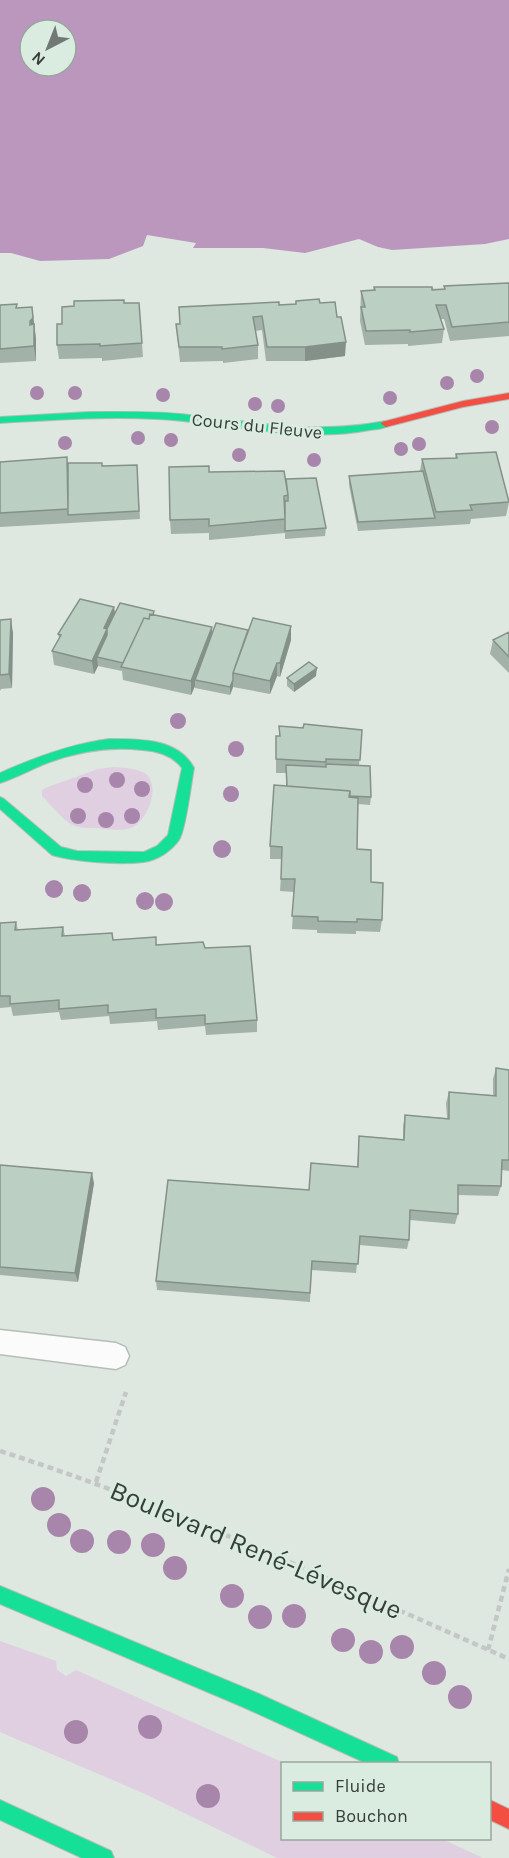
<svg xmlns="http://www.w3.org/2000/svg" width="509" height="1858" viewBox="0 0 509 1858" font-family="Karla,sans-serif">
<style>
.green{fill:#dfcfe1}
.water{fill:#bb97be;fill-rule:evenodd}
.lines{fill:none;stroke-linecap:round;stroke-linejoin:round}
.lane-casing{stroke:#b5bdb7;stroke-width:3}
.fast-casing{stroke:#b5bdb7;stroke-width:2}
.jam-casing{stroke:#b5bdb7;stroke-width:2}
.path{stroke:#c4c7c5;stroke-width:4.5;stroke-dasharray:6 4;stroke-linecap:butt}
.lane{fill:#fafbfa;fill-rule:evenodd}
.fast{fill:#16e098;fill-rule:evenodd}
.jam{fill:#f24e42;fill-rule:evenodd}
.tree{fill:#a886ac}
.wall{fill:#a2b2a8}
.shaded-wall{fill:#849188}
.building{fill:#bccfc3;stroke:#849188;stroke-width:1.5}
.labels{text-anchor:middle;stroke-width:6;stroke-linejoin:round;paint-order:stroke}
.far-street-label{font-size:18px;fill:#373e3a;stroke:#daebdf}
.near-street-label{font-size:27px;fill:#373e3a;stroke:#daebdf}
</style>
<rect width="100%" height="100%" fill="#dee7e0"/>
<path class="green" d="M114 767C124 768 137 768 146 774 161 787 147 820 133 827 122 832 107 829 96 828 86 828 77 828 69 823 59 815 51 805 42 796V790L48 787 98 769Z
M0 1641 56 1661 57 1670 66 1676 76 1670 284 1763 282 1838 442 1839 483 1858H277L143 1793 0 1732Z"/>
<path class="water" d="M0 0H509V239L485 244 392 250 378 247 359 239 305 253 263 248H193L196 243 147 235 143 246 109 259 40 261 11 253H0ZM30 30H66V66H30Z"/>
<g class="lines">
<g class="lane-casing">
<path id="lane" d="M0 1330 116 1343 125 1347 129 1356 125 1365 116 1369 0 1354Z"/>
</g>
<g class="fast-casing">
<path id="fast" d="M89 412C120 412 150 411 181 414 255 422 311 435 386 421L391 424C386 429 377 429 370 430 298 444 227 422 156 419 104 416 52 420 0 423V417Z
M109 739C139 739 178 738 194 768 191 784 186 829 179 840 171 851 158 860 144 862 121 865 75 862 52 855L0 809V797L4 799 61 847 77 851 144 852 157 846 168 835 182 768C172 755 158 751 142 750 107 746 75 752 42 765 28 771 15 778 0 783V773C36 757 71 744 109 739Z
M0 1586 257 1693 397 1757 399 1764H368L243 1707 0 1604Z
M0 1800 111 1851 114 1858H82L0 1820Z"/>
</g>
<g class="jam-casing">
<path id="jam" d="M509 393V399L463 407 386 427 381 424 382 422 463 401Z
M490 1800 509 1809V1829L490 1820Z"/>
</g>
<path class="path" d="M0 1451C175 1507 341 1585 509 1659
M96 1482 126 1392
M488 1650 509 1569"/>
<use href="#lane" class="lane"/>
<use href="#fast" class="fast"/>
<use href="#jam" class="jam"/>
</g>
<g class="tree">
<circle cx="477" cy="376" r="7"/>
<circle cx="447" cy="383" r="7"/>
<circle cx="37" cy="393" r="7"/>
<circle cx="75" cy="393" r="7"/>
<circle cx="163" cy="395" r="7"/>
<circle cx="390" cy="398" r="7"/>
<circle cx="255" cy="404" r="7"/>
<circle cx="278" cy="406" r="7"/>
<circle cx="492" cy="427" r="7"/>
<circle cx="138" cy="438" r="7"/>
<circle cx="171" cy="440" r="7"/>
<circle cx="65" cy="443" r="7"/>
<circle cx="419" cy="444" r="7"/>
<circle cx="401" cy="449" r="7"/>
<circle cx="239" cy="455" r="7"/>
<circle cx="314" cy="460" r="7"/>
<circle cx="178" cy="721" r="8"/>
<circle cx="236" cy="749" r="8"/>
<circle cx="117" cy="780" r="8"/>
<circle cx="85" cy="785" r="8"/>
<circle cx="142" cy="789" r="8"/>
<circle cx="231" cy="794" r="8"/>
<circle cx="78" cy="816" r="8"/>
<circle cx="132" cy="816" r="8"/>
<circle cx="106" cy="820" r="8"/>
<circle cx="222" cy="849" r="9"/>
<circle cx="54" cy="889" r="9"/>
<circle cx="82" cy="893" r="9"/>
<circle cx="145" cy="901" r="9"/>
<circle cx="164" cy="902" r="9"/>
<circle cx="43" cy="1499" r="12"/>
<circle cx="59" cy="1525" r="12"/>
<circle cx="82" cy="1541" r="12"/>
<circle cx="119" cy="1542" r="12"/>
<circle cx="153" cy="1545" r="12"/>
<circle cx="175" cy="1568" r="12"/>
<circle cx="232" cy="1596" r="12"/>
<circle cx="294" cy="1616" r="12"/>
<circle cx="260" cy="1617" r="12"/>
<circle cx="343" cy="1640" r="12"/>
<circle cx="402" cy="1647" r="12"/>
<circle cx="371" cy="1652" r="12"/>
<circle cx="434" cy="1673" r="12"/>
<circle cx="460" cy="1697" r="12"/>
<circle cx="150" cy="1727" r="12"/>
<circle cx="76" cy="1732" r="12"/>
<circle cx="208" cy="1796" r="12"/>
</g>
<path class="wall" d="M509 283V336L450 341 444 319H441L444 329 442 343 408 346V344L365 345 360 321 361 291 373 290 374 287 444 289V286Z
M296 301 320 303 345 356 305 361H266L262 330 255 331 258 345V359L223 363V361L180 362 176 324H180L179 307 295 304Z
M124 303H139L143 357 102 361V358L59 359 57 345 62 324Z
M0 305 17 308 32 307 36 339V361L0 363Z
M456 454 509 502 506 516 471 519 470 524 358 531 349 485V476L420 471 422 459 455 458Z
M0 462 102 466 137 465 140 519 0 527Z
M209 472 286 479 326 528 325 536 285 539V527V533L209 540V533L171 534 170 520Z
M114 607 115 613 155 615 212 632 291 640 280 677 277 676 270 694 233 687 230 695 195 688V686L191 695 123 680 122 671 98 666 94 674 54 665 52 651 59 638 58 634Z
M0 620 13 633 12 688 1 689 0 691Z
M509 632V673L490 654 493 640Z
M316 676 294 692 287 686V678Z
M279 726 362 730 359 765 371 797 370 805 358 804 357 849 371 882 382 920 380 932 356 931V934L317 933V930L292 929 294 892 280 891 282 859H270V846L286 786V773H276V736H279Z
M16 922 18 930 63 927 65 936 113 940 157 945 205 948 257 1020V1032L206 1035 205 1026 158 1030 157 1021 110 1024 109 1016 61 1020 59 1012 13 1016 11 1007 0 1008V923Z
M496 1068 509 1070V1171L502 1170 501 1186 498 1196 458 1195V1214L455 1224 410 1220 409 1240 407 1249 359 1245 356 1273 311 1270 310 1302 157 1290 156 1281 309 1190 357 1167 359 1136 403 1139V1126L405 1115 447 1118 446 1103 449 1092 493 1095V1079Z
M0 1165 94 1183 78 1282 0 1275Z"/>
<path class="shaded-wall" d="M32 307 36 339V361L30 321Z
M346 342 345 356 305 361V347Z
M114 607 116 621 97 657 98 666 94 674 92 661 104 628Z
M11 619 13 633 12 688 9 674Z
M291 626V640L280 677V663Z
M212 627 213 641 195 680V686L191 695V681Z
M277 663V676L270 694V681Z
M317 668 316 676 294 692V684Z
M233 680V687L230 695V687Z
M92 1173 94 1183 78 1282 75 1273Z"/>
<path class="building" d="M509 283V322L452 327 446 305H436L444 329 410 332V330L366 331 361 307H365L361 291 375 290 374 287H432V290L445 289 444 286Z
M319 299 320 303 335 302 337 317H341L346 342 305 347H267L262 316 253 317 258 345 222 349V347H179L176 324H180L179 307 279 302V305L296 304V301Z
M124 300V303H139L142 343 100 346V344L57 345V324H62V307L74 306V301Z
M17 304 16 308 32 307 33 318 30 321V325L34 324V346L0 349V305Z
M496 452 509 502 470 505 472 510 436 512 422 459 457 458 456 454Z
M67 457 68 509 0 513V462Z
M68 463H102V466L137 465 139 511 68 515Z
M209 466V472L284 471 288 495 284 496 285 519 209 526V519L170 520 169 467Z
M423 471 435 518 358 522 349 476Z
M316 478 326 528 285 531V501H288V495L286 479Z
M80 599 114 607 104 628 107 629 92 661 52 651 61 635 58 634Z
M120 603 154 611 153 615 150 614 149 619 144 618 123 663 97 657 107 635V629Z
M150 614 212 627 191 681 121 667 144 618 149 619Z
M253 618 291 626 280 663H277L270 681 233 673Z
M11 619 9 674 0 675V620Z
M216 623 248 630 233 673V680L230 687 195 680Z
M509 632V657L493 640Z
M309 662 317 668 294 684 287 678Z
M304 724 362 730 360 760 326 759V762L276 759V736H280L279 726 303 728Z
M326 764 370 766 371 797 350 796V791L287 786 286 765 326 767Z
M274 785 350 791 349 797 358 798 357 849 371 850V882L383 883 382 920 357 919V922L318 921V917L292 916 295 879H281L282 847 270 846Z
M16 922 15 930 63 927 62 936 112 933 113 940 156 937V945L203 942 205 948 250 946 257 1020 205 1024V1015L156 1018V1009L108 1013V1005L59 1009V1000L10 1004V996H0V923Z
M496 1068 509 1070V1160H502L501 1186 458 1185V1214L410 1210 409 1240 360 1236 358 1264 312 1261 310 1293 156 1281 168 1180 309 1190 311 1163 358 1167 359 1136 404 1140 405 1115 449 1119V1092L496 1096Z
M0 1165 92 1173 75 1273 0 1267Z"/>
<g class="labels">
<g class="far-street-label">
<text transform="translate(257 426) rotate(6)" y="6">Cours du Fleuve</text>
</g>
<g class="near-street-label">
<text transform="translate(256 1550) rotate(23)" y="9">Boulevard René-Lévesque</text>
</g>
</g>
<rect x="281" y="1762" width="210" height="78" fill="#daebdf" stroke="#99a69d" stroke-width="1.5"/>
<rect x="293" y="1782" width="30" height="9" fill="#16e098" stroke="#99a69d" stroke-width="1.5"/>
<text x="335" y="1792" font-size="18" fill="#373e3a">Fluide</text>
<rect x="293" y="1812" width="30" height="9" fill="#f24e42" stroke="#99a69d" stroke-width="1.5"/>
<text x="335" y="1822" font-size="18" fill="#373e3a">Bouchon</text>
<g transform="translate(48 48) rotate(222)"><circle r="28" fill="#daebdf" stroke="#99a69d" stroke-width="1.5"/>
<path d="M0-4.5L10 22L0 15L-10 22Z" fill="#717974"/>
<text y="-9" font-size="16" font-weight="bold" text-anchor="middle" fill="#373e3a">N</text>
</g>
</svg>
